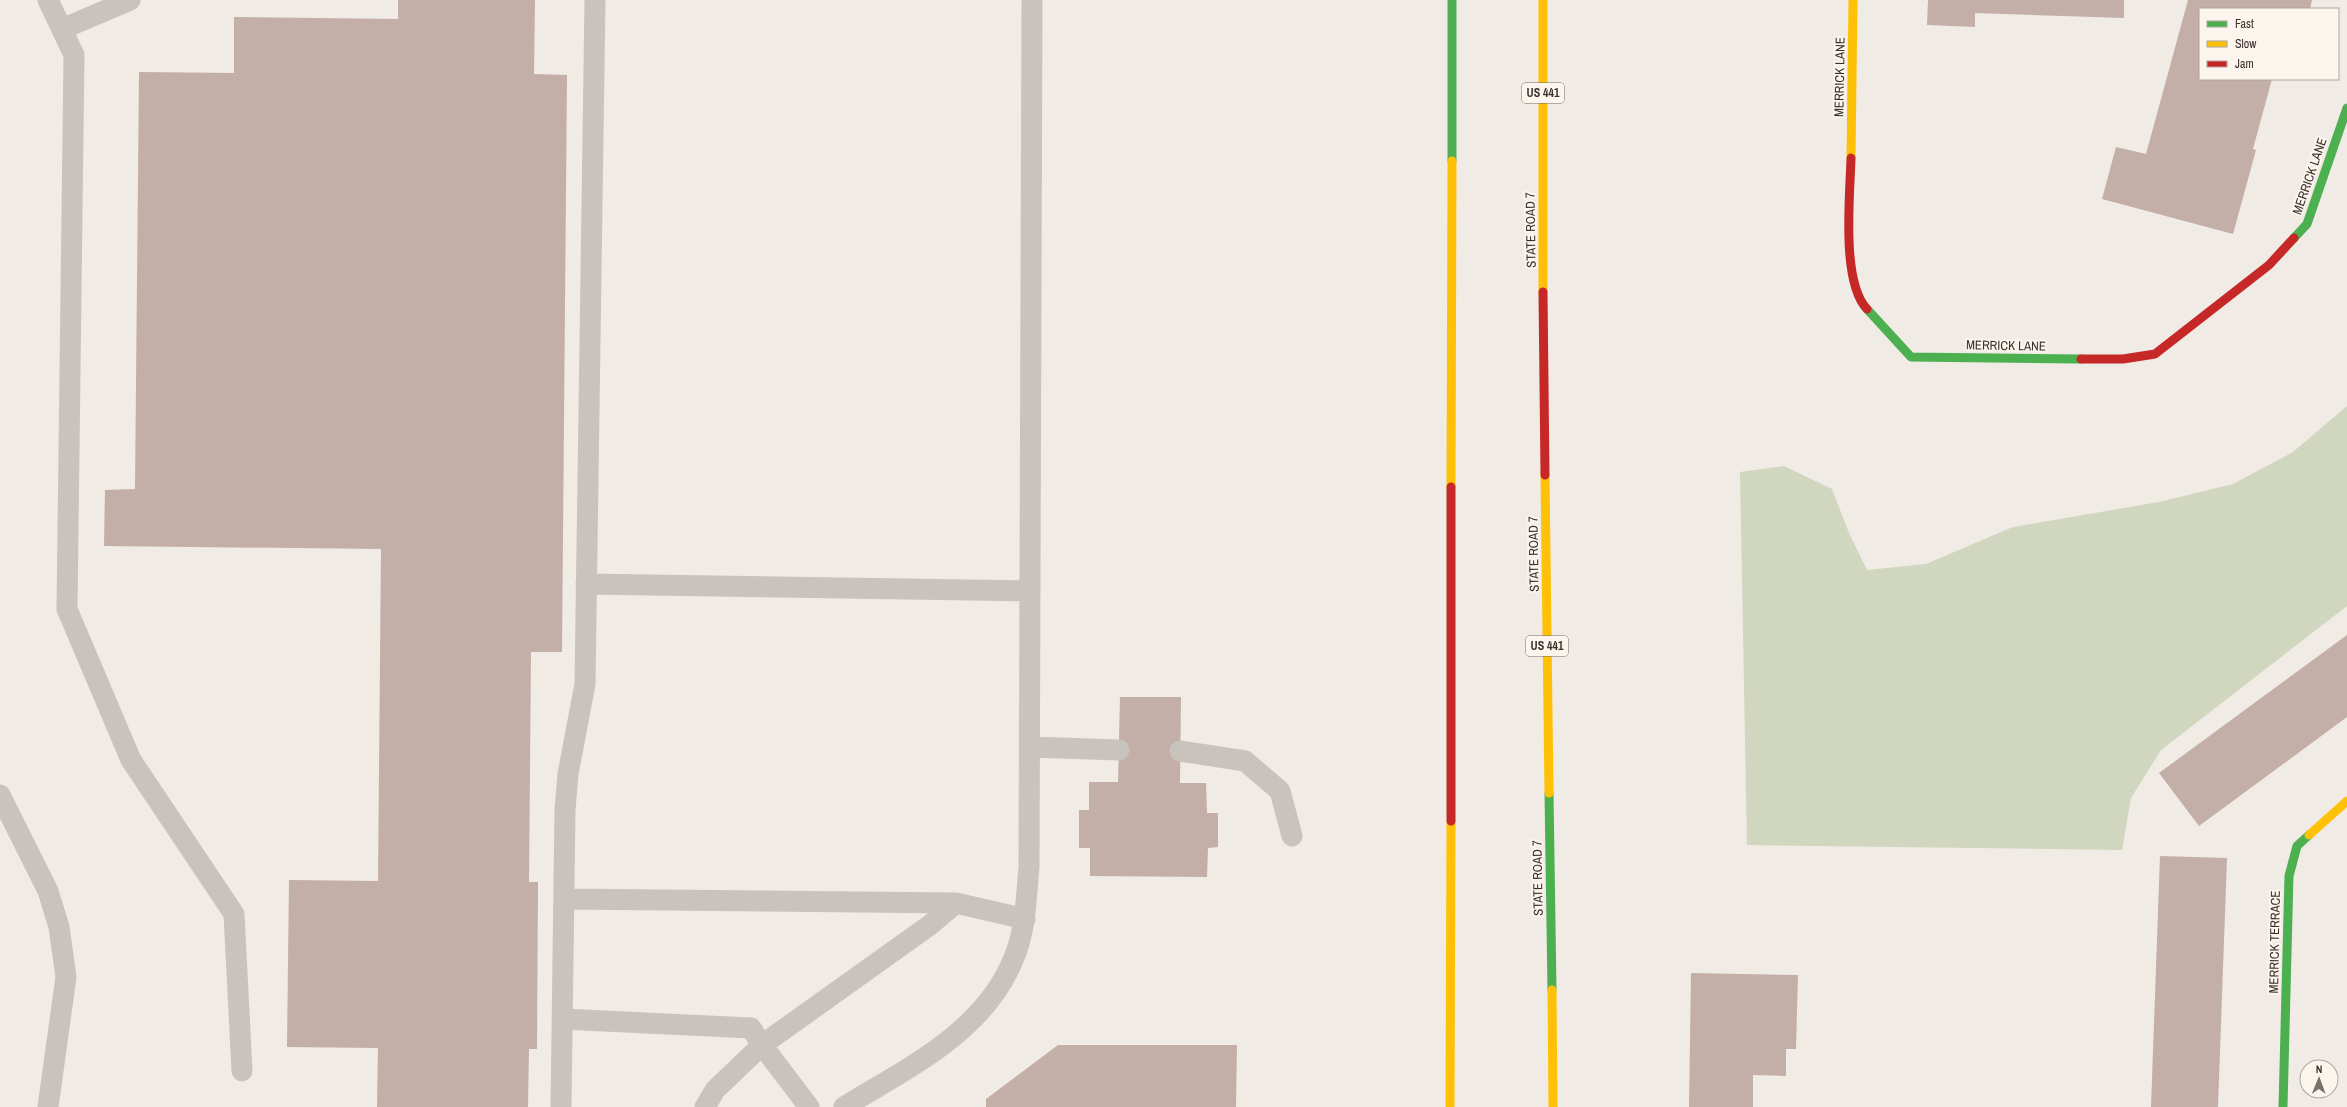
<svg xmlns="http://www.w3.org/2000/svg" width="2347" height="1107" viewBox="0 0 2347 1107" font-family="'Archivo Narrow',sans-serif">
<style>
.green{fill:#d1d6bf}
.building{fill:#c3afa7}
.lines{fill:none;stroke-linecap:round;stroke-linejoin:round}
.lane{stroke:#c9c3be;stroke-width:21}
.fast{stroke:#4caf50;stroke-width:9}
.slow{stroke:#ffc107;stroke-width:9}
.jam{stroke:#c62828;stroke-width:9}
.labels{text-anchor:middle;stroke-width:4;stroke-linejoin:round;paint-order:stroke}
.shield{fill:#fbf5ee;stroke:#756b66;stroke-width:1}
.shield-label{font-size:12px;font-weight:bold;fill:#3b302b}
.street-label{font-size:13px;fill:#3b302b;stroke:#fbf5ee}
</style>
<rect width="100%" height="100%" fill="#f0ebe5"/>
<path class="green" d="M2347 406V606L2161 750 2131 798 2122 850 1747 845 1740 472 1784 466 1832 489 1849 533 1867 570 1926 564 2013 527 2159 502 2233 484 2293 452Z"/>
<path class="building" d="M398 0H535L534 74 567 75 562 652H531L529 882H538L537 1049H529L528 1107H377L378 1048 287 1047 289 880 378 881 381 549 104 546 105 490 135 489 139 72 234 73V17L398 19Z
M1928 0H2124V18L1975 13V27L1927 25Z
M2188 0H2312L2310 9H2200V79H2272L2253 149 2256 150 2233 234 2102 199 2116 147 2146 154Z
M2347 635V717L2199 826 2159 773Z
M1120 697H1181L1180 783H1206L1207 813H1218V847L1208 848 1207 877 1090 876V848H1079V810H1089V782H1118Z
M2160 856 2227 858 2218 1107H2151Z
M1691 973 1798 975 1796 1049H1786V1076L1753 1075V1107H1689Z
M1058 1045H1237L1236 1107H986V1099Z"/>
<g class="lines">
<path class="lane" d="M48 0 74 55 67 609 131 760 234 914 242 1071
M62 29 130 0
M586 584 1030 591
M1030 747 1119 750
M1180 751 1245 761 1280 791 1292 836
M0 795 48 891 59 927 66 977 48 1107
M564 899 956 903
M562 1019 751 1028 762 1045 930 925 956 903 1025 919
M561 1107 565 810 568 774 585 684 595 0
M705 1107 715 1090 762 1045 809 1107
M844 1107C907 1068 983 1033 1013 960 1026 931 1026 898 1029 867L1032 0"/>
<path class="fast" d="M1452 161V0
M2294 238 2307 224 2347 108
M1867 309 1911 357 2081 359
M1549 793 1552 990
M2283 1107 2289 876 2297 846 2309 835"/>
<path class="slow" d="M1543 0V292
M1851 158 1853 0
M1545 475 1549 793
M1451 487 1452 161
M2309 835 2347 801
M1552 990 1553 1107
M1450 1107 1451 821"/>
<path class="jam" d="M1851 158C1850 195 1841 282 1867 309
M1543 292 1545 475
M2081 359H2123L2155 354 2269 265 2294 238
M1451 821V487"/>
</g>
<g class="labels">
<g class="shield">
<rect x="1522" y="83" width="42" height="20" rx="3"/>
<rect x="1526" y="636" width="42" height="20" rx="3"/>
</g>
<g class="shield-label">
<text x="1543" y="97">US 441</text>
<text x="1547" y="650">US 441</text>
</g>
<g class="street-label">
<text transform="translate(1839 77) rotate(-89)" y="5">MERRICK LANE</text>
<text transform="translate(2309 176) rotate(-71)" y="5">MERRICK LANE</text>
<text transform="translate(1530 230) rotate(-91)" y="5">STATE ROAD 7</text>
<text transform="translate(2006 345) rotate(1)" y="5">MERRICK LANE</text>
<text transform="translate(1533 554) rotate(-91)" y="5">STATE ROAD 7</text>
<text transform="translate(1537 878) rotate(-91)" y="5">STATE ROAD 7</text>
<text transform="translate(2274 942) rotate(-89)" y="5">MERRICK TERRACE</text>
</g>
</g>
<rect x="2199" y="8" width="140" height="72" fill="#fbf5ee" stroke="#aea6a0"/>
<rect x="2207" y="21" width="20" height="6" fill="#4caf50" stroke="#aea6a0"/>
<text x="2235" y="28" font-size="12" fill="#3b302b">Fast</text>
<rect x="2207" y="41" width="20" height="6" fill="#ffc107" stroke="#aea6a0"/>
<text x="2235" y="48" font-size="12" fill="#3b302b">Slow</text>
<rect x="2207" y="61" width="20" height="6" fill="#c62828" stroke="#aea6a0"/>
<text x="2235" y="68" font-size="12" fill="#3b302b">Jam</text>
<g transform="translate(2319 1079) rotate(1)"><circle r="19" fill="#fbf5ee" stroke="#aea6a0"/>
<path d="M0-3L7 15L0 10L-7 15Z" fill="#7a716c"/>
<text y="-6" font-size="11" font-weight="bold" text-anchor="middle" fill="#3b302b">N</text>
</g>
</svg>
